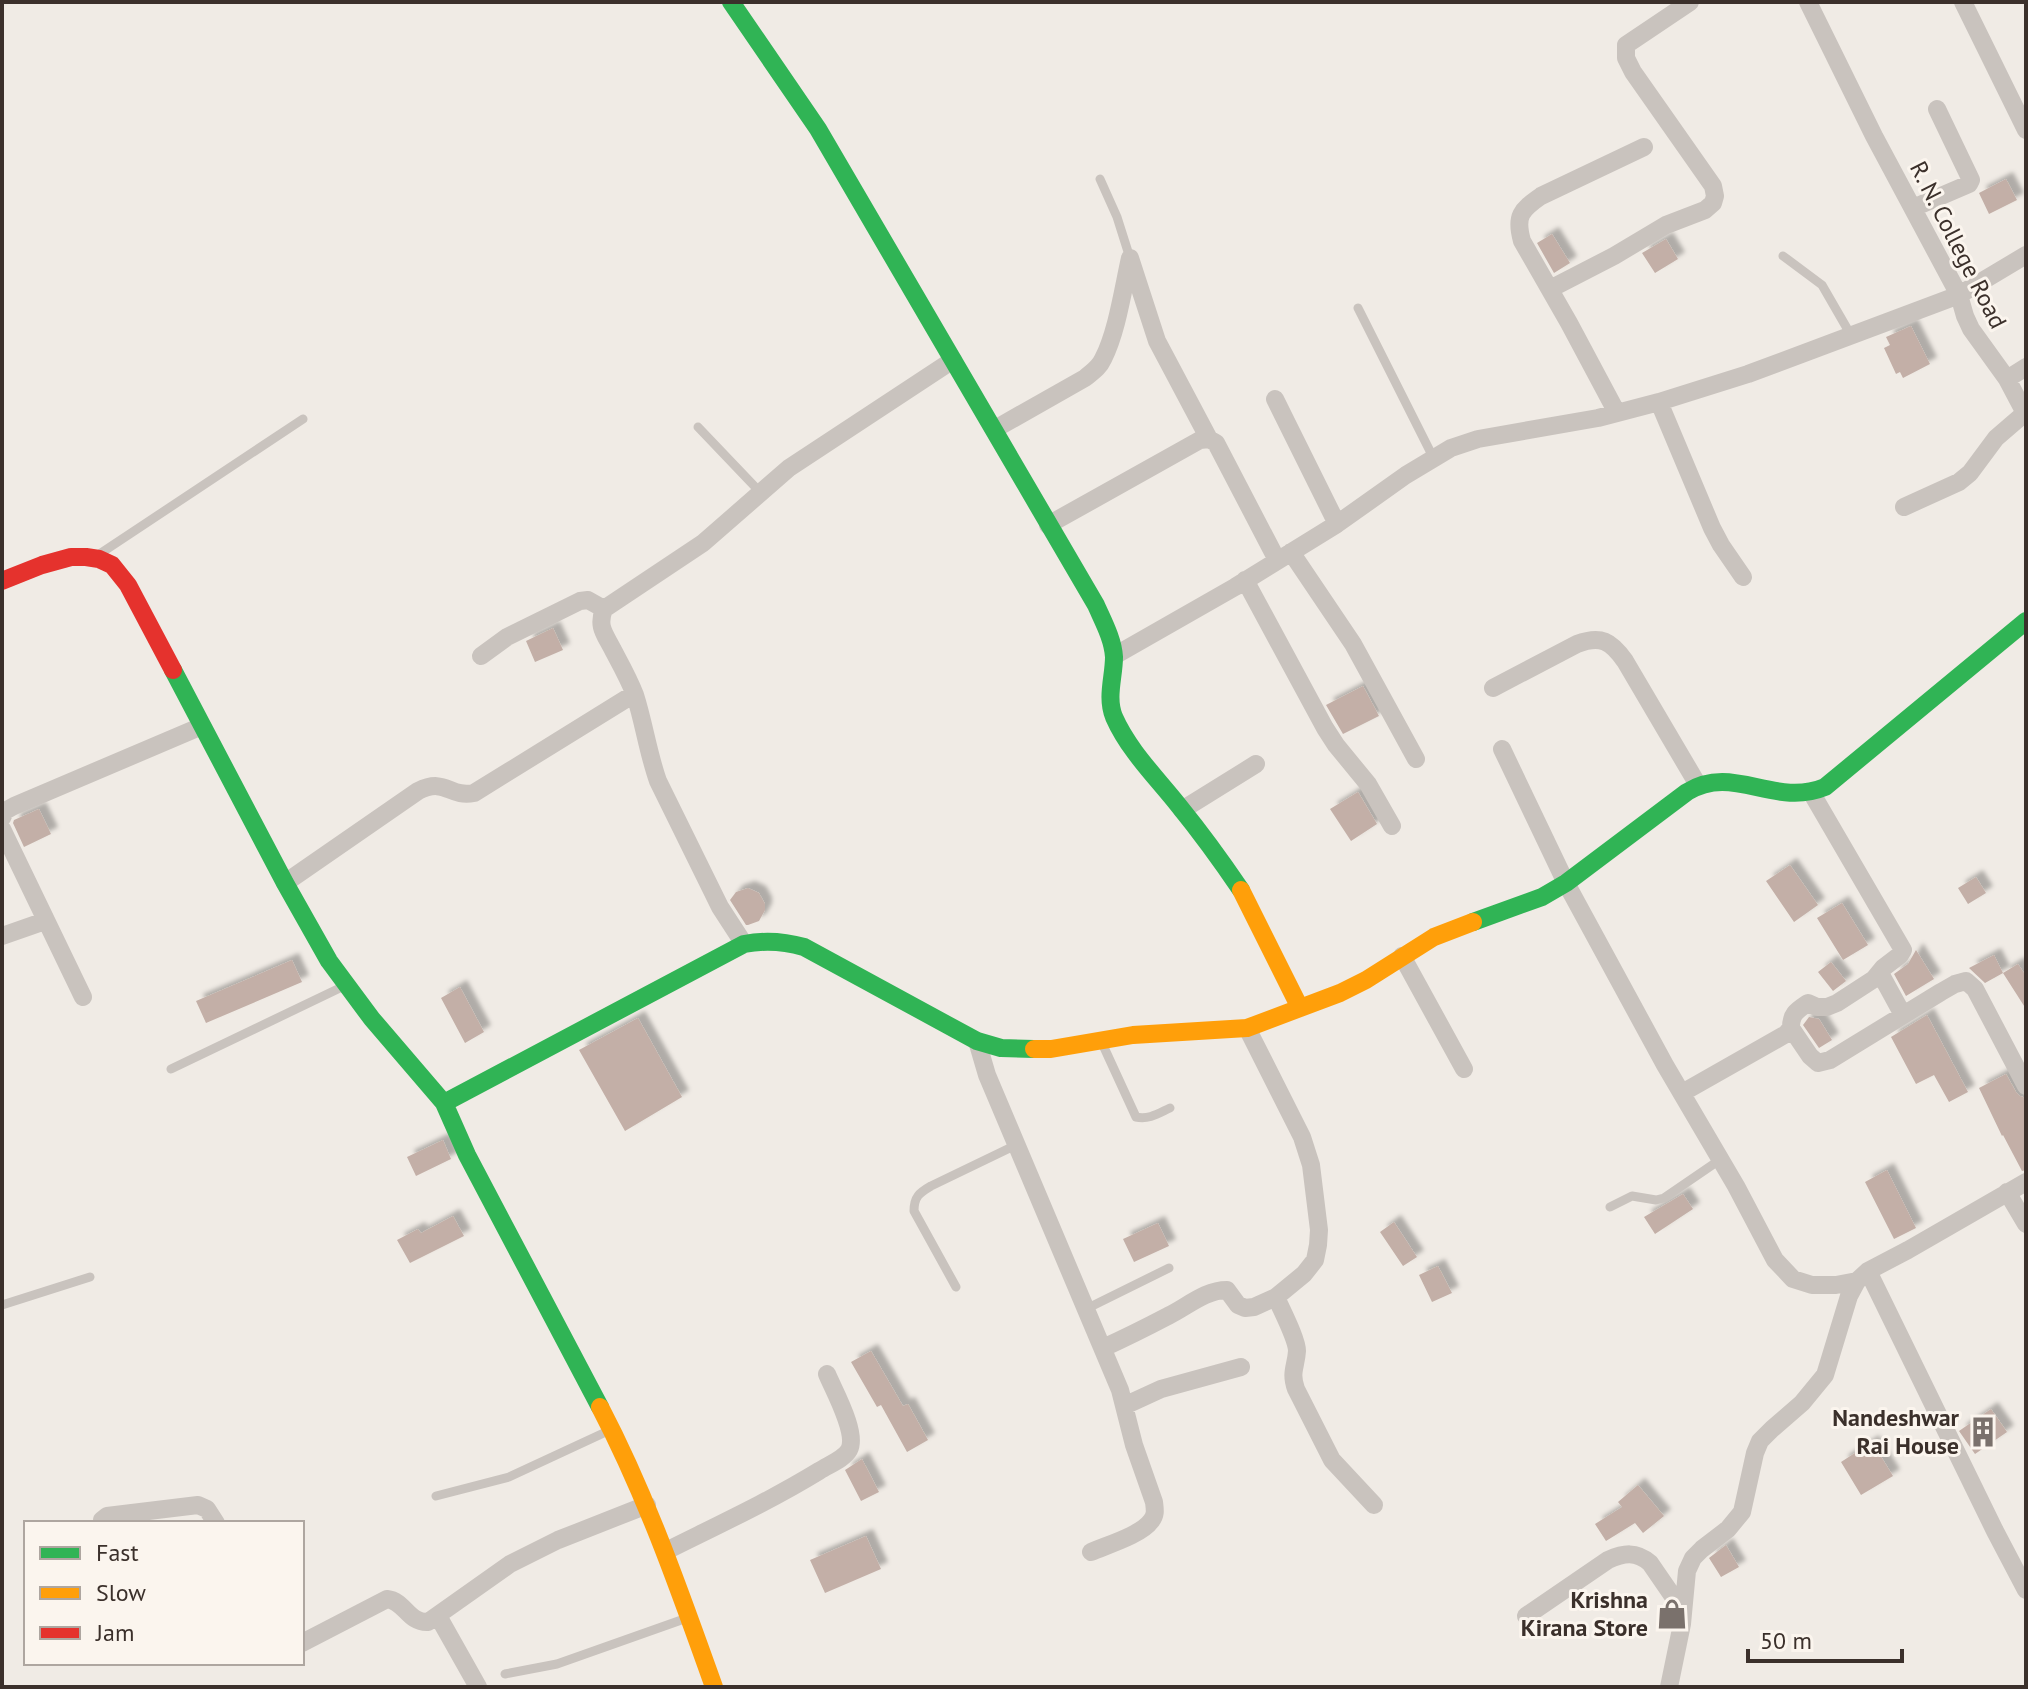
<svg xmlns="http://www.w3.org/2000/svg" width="2028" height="1689" viewBox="0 0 2028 1689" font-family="'PT Sans',sans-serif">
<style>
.building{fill:#c3afa7;filter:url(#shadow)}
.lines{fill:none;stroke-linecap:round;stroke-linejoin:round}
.lane{stroke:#c9c3be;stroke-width:9}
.street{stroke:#c9c3be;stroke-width:18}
.fast{stroke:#30b455;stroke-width:18}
.slow{stroke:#ff9f0a;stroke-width:18}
.jam{stroke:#e5322d;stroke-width:18}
.labels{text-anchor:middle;stroke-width:6;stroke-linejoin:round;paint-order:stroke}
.street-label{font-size:24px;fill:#3b302b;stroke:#fbf5ee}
.poi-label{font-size:24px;font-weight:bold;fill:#3b302b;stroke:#fbf5ee;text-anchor:end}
</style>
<defs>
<filter id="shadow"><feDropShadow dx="7" dy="-7" stdDeviation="2" flood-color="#0004"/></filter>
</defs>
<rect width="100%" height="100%" fill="#f0ebe5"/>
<path class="building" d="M2006 179 2017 200 1989 214 1979 193Z
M1552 234 1570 263 1554 273 1537 243Z
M1666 239 1678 259 1655 273 1642 253Z
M1911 326 1930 364 1903 378 1900 372 1896 374 1884 348 1890 345 1886 337Z
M553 628 563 650 535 662 526 641Z
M1363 686 1379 716 1343 734 1326 705Z
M1358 792 1377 824 1351 841 1330 809Z
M39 809 51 834 24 847 13 823 14 820Z
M1790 865 1818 905 1794 922 1766 881Z
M1976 877 1986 893 1968 904 1958 888Z
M748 888 759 893 765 904V910L759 921 748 925H746L730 900 736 892Z
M1842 903 1868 945 1843 960 1817 918Z
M1916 950 1934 979 1906 996 1894 974 1908 964Z
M1994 955 2003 973 1985 983 1969 968Z
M292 960 302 982 206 1023 196 1001Z
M1831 962 1846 981 1833 991 1818 972Z
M2018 964 2026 976V1009L2003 973Z
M460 987 484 1032 465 1043 441 998Z
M1927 1015 1968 1092 1949 1102 1934 1075 1916 1084 1891 1037Z
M1809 1017 1819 1019 1832 1040 1819 1048 1803 1025Z
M638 1018 682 1097 625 1131 579 1050Z
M2006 1074 2016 1092 2020 1096 2026 1098V1170L2022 1171 2003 1135 2002 1136 1979 1088Z
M443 1140 451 1159 416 1176 407 1157Z
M1887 1170 1916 1228 1894 1239 1865 1182Z
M1683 1194 1693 1209 1655 1234 1644 1217Z
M453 1216 464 1236 410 1263 397 1240 418 1229 421 1233Z
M1394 1222 1417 1257 1403 1266 1380 1232Z
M1158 1223 1169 1246 1134 1262 1123 1239Z
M1438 1266 1452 1293 1432 1302 1419 1275Z
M871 1351 903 1406 908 1404 928 1440 907 1452 881 1405 877 1407 851 1362Z
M1991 1409 2007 1432 1975 1454 1959 1431Z
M1872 1442 1893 1476 1861 1495 1841 1462Z
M862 1459 879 1492 861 1501 845 1470Z
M1638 1485 1664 1516 1643 1533 1635 1523 1606 1541 1595 1524 1622 1507 1618 1502Z
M866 1536 881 1569 825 1593 810 1560Z
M1726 1545 1739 1567 1721 1577 1709 1558Z"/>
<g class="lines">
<path class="lane" d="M1100 179 1117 217 1130 258
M1783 256 1822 285 1852 337
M1358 308 1433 457
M698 427 760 492
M98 555 303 419
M1102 1043 1136 1117C1149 1120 1159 1113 1170 1108
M171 1069 342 987
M1610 1207 1632 1196 1656 1200 1664 1198 1721 1159
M956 1287 914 1211C914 1197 919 1193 931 1186L1016 1145
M2 1305 90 1277
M1086 1309 1169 1268
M436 1496 509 1477 608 1431
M505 1674 557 1664 687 1618"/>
<path class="street" d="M1808 2 1874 136 1959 295 1965 316 1971 329 2007 379 2026 415
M1963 2 2026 130
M1913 208 1969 184 1971 180 1937 109
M1550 289 1614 256 1666 225 1705 210 1713 203 1715 196 1713 186 1633 72 1626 58V45L1690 2
M2007 379 2026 367
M1275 399 1337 524
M1659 402 1712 528 1721 545 1743 577
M1617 413 1569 323 1522 241C1515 216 1521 210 1541 196L1644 147
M995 429 1085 378C1092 372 1099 368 1103 359 1117 332 1123 289 1130 258L1157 341 1209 439
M1904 507 1959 482 1970 473 1996 438 2025 413
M1048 525 1200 440 1209 439 1216 443 1277 560
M1291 552 1353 644 1416 759
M1245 580 1325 728 1336 745 1368 784 1392 826
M481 656 507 637 580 601 588 600 604 609
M1114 656 1235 587 1337 524 1406 475 1451 448 1478 439 1598 418 1659 402 1748 374 1959 295 2026 255
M1493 688 1577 644C1601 635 1611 641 1625 661L1698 785
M1502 749 1566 883 1665 1065 1736 1186 1775 1260 1793 1279 1812 1285H1836L1857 1281
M1182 810 1256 764
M2 818 5 811 14 806 202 726
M2 829 83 997
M285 883 418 791C446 777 449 798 474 793L634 694
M2 936 45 921
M744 944 720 907 658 781C648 753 644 723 635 695 629 679 621 665 613 650 605 634 597 627 604 609L703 543 789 468 953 360
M1402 956 1464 1069
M1880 973 1903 1015
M1791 1028 1810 1056 1818 1063 1830 1060 1941 992 1955 984 1966 981 1975 989 2026 1086
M977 1041 987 1075 1120 1390 1134 1445 1154 1502C1155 1510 1156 1515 1151 1521 1141 1535 1107 1545 1091 1552
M1682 1093 1786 1034 1791 1028C1791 1014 1796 1011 1808 1003L1817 1007H1827L1837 1003 1874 979 1883 968 1900 955 1903 950 1811 792
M2007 1192 2026 1224
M1868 1271 1995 1531 2026 1590
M1276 1297C1281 1309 1297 1339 1297 1351 1296 1367 1290 1372 1296 1389L1332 1460 1374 1505
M1103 1348C1125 1338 1147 1327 1168 1316 1187 1307 1205 1290 1227 1290L1238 1305 1245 1308 1254 1307 1276 1297 1304 1274 1315 1260 1318 1245 1319 1230 1311 1165 1302 1137 1247 1028
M1124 1406 1161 1389 1241 1367
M102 1523V1520L107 1516 198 1505 207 1509 216 1523
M666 1551C718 1525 770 1501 819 1471 828 1465 844 1459 849 1450 858 1433 834 1391 827 1374
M438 1616 478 1687
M1526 1616 1608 1560C1624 1553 1636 1551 1650 1563L1683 1611
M302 1643 387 1599C405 1601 408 1623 428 1622L510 1564 558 1540 647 1505
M1669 1687 1682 1624 1687 1571 1693 1558 1702 1549 1728 1529 1742 1512 1755 1453 1760 1441 1772 1429 1802 1403 1825 1375 1849 1296 1857 1281 1868 1271 1908 1250 2026 1182"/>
<path class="fast" d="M731 2 818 129 1096 605C1103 621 1113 639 1114 657 1114 677 1106 697 1114 717 1129 751 1157 778 1179 806 1201 833 1222 862 1241 890
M173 670 285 883 329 961 372 1019 444 1103 467 1155 600 1407
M1473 922 1542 897 1566 883 1687 792C1733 763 1774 808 1825 787L2026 621
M444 1103 744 944C765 940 783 941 804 947L977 1041 1001 1048 1034 1049"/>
<path class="slow" d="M1241 890 1300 1008
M1034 1049H1051L1133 1035 1247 1028 1340 993 1366 980 1434 937 1473 922
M600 1407C647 1497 680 1592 714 1687"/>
<path class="jam" d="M2 581 42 565 71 557H86L99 559 112 565 128 585 173 670"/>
</g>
<defs>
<g id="building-bare" transform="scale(2.4)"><path d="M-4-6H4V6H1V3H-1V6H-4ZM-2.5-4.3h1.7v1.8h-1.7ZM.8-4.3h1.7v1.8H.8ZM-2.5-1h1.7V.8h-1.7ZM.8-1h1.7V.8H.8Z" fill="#7a716c" stroke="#fbf5ee" stroke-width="2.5" paint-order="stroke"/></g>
<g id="shop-bare" transform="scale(2.4)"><path d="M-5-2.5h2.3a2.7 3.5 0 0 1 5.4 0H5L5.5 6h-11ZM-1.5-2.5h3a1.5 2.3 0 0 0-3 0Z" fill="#7a716c" stroke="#fbf5ee" stroke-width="2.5" paint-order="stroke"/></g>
</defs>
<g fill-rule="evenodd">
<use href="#building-bare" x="1983" y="1432"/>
<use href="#shop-bare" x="1672" y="1614"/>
</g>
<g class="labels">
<g class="street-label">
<text transform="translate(1958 245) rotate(63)" y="8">R. N. College Road</text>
</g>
<g class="poi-label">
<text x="1959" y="1426">Nandeshwar<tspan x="1959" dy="28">Rai House</tspan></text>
<text x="1648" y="1608">Krishna<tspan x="1648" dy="28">Kirana Store</tspan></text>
</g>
</g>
<rect width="2028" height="1689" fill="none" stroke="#3b302b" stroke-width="8"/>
<rect x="24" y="1521" width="280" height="144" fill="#fbf5ee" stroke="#aea6a0" stroke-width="2"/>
<rect x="40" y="1547" width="40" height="12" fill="#30b455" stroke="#aea6a0" stroke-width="2"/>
<text x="96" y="1561" font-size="24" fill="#3b302b">Fast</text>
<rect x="40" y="1587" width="40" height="12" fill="#ff9f0a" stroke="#aea6a0" stroke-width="2"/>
<text x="96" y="1601" font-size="24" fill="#3b302b">Slow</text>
<rect x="40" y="1627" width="40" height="12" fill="#e5322d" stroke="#aea6a0" stroke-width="2"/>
<text x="96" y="1641" font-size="24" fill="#3b302b">Jam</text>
<path d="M1748 1649v12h154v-12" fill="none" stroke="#3b302b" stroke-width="4"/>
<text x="1760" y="1649" font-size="24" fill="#3b302b" stroke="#fbf5ee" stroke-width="6" paint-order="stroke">50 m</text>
</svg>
